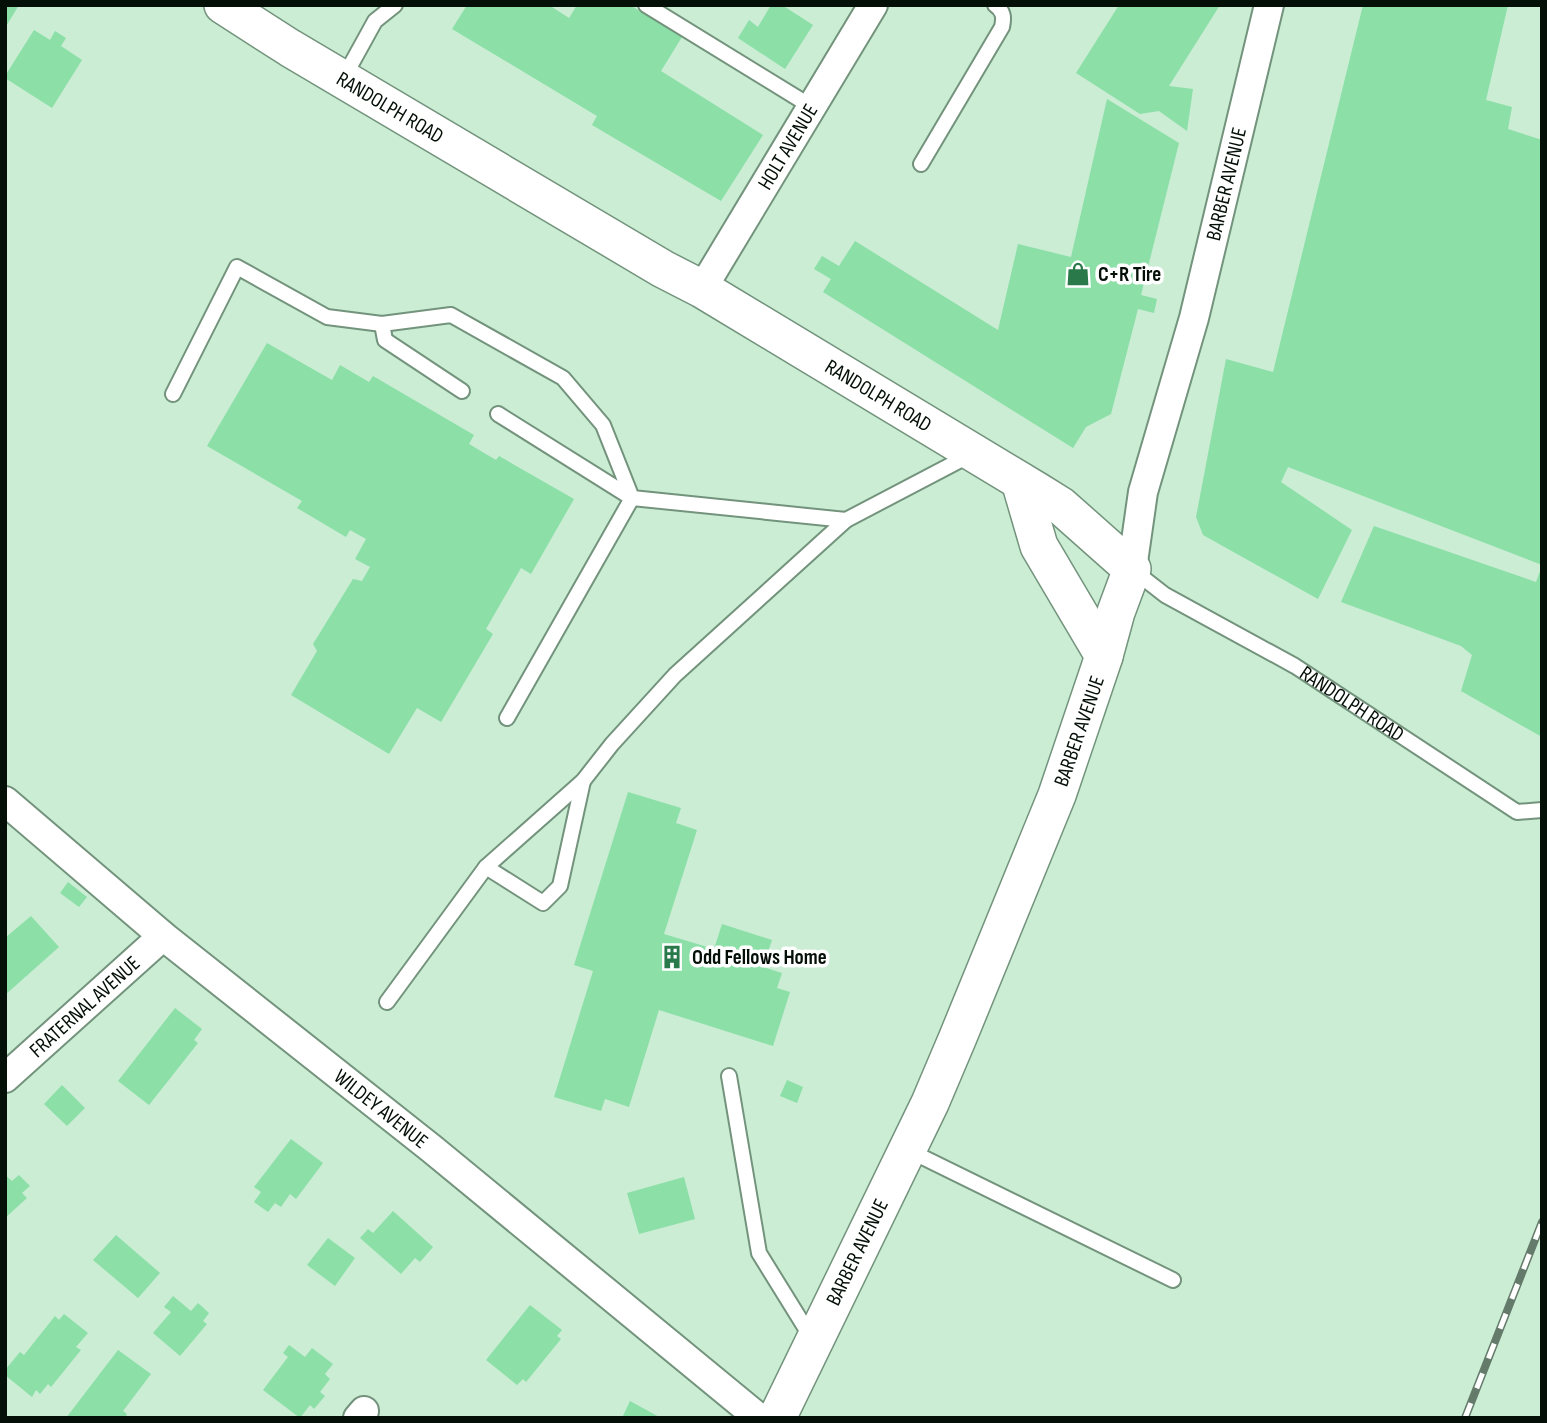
<svg xmlns="http://www.w3.org/2000/svg" width="1547" height="1423" viewBox="0 0 1547 1423" font-family="'Sofia Sans Condensed',sans-serif">
<style>
.building{fill:#8bdfa7}
.lines{fill:none;stroke-linecap:round;stroke-linejoin:round}
.service-casing{stroke:#73937c;stroke-width:18}
.minor-casing{stroke:#73937c;stroke-width:32}
.tertiary-casing{stroke:#73937c;stroke-width:40}
.service{stroke:#fff;stroke-width:14}
.minor{stroke:#fff;stroke-width:28}
.tertiary{stroke:#fff;stroke-width:37}
.rail-casing{stroke:#647b6b;stroke-width:8}
.rail{stroke:#fff;stroke-width:5;stroke-dasharray:16;stroke-linecap:butt}
.labels{text-anchor:middle;stroke-width:7;stroke-linejoin:round;paint-order:stroke}
.street-label{font-size:21px;fill:#040f07;stroke:#fff}
.poi-label{font-size:21px;font-weight:bold;fill:#040f07;stroke:#fff;text-anchor:start}
</style>
<rect width="100%" height="100%" fill="#caedd4"/>
<path class="building" d="M5 5H19L5 28Z
M467 5H549L569 18 577 5H630L682 37 661 71 763 135 721 201 592 125 597 116 452 29Z
M771 5H782L813 25 785 69 738 38 749 20 758 27Z
M1119 5H1220L1169 86 1193 89 1187 131 1159 111 1140 114 1076 73Z
M1363 5H1508L1486 100 1512 107 1508 129 1542 140V565L1288 467 1281 482 1352 530 1318 599 1203 535 1196 517 1226 359 1273 372Z
M34 30 50 40 55 31 66 38 61 46 82 60 52 108 5 78V76Z
M1107 99 1179 143 1141 295 1157 299 1154 313 1138 309 1111 414 1086 427 1073 448 823 292 831 279 814 269 822 256 839 266 855 241 998 330 1018 244 1071 257Z
M267 343 332 380 340 365 369 382 373 376 474 435 469 444 496 460 499 456 574 499 531 574 521 568 486 629 493 634 441 722 417 708 389 754 291 695 317 651 313 644 353 579 362 581 370 567 355 559 366 539 350 530 346 537 297 508 302 501 207 446Z
M1374 526 1536 582 1542 566V737L1461 691 1472 655 1461 646 1341 602Z
M628 792 681 808 676 823 697 830 664 934 714 949 722 924 772 940 763 967 782 973 777 988 790 992 773 1046 659 1010 629 1107 605 1099 601 1111 554 1097 593 971 574 965Z
M68 882 87 897 79 907 60 893Z
M31 916 59 947 5 995V938Z
M175 1008 202 1029 194 1040 198 1043 149 1105 118 1081Z
M787 1080 803 1087 797 1103 780 1096Z
M62 1085 85 1108 67 1126 44 1104Z
M291 1139 323 1163 296 1199 290 1194 281 1207 275 1203 268 1212 254 1202 261 1192 254 1187Z
M5 1175 12 1181 19 1175 30 1186 22 1193 27 1198 5 1218Z
M684 1177 695 1219 639 1234 627 1193Z
M393 1211 433 1247 420 1262 415 1258 401 1274 360 1238 368 1229 373 1233Z
M116 1235 160 1273 138 1298 93 1260Z
M328 1238 355 1258 335 1286 307 1265Z
M173 1296 191 1311 198 1303 209 1313 203 1321 207 1324 180 1356 153 1333 171 1312 164 1307Z
M530 1305 562 1330 557 1336 561 1339 526 1382 523 1379 517 1385 486 1360Z
M64 1314 88 1333 76 1347 81 1350 51 1387 48 1384 40 1394 36 1390 32 1397 5 1375V1370L20 1352 24 1355 55 1316 59 1320Z
M289 1345 305 1357 312 1348 333 1364 325 1374 330 1379 320 1392 325 1396 314 1409 310 1405 300 1418 263 1390 288 1357 283 1353Z
M118 1350 151 1374 123 1411 127 1414 125 1418H66Z
M630 1401 661 1418H622Z"/>
<g class="lines">
<g class="service-casing">
<g id="service">
<path d="M646 5 812 107"/>
<path d="M343 79 375 21 395 5"/>
<path d="M921 164 1002 27C1004 18 1004 11 995 5"/>
<path d="M382 324 385 340 462 391"/>
<path d="M173 394 237 267 327 317 382 324 451 315 563 378 603 425 632 498 846 520"/>
<path d="M498 414 632 498 507 718"/>
<path id="s1" d="M1133 570 1165 595 1295 666 1517 812 1542 810"/>
<path d="M486 867 543 903 560 886 583 781"/>
<path d="M387 1002 486 867 583 781 612 744 675 675 846 520 970 455"/>
<path d="M729 1076 759 1253 811 1337"/>
<path d="M908 1150 1173 1280"/>
</g>
</g>
<g class="minor-casing">
<g id="minor">
<path id="s2" d="M702 289 873 5"/>
<path id="s3" d="M1132 569 1143 492 1194 318 1269 5"/>
<path id="s4" d="M5 801 163 936 432 1149 759 1418"/>
<path id="s5" d="M5 1078 163 936"/>
<path d="M358 1418 364 1411"/>
</g>
</g>
<g class="tertiary-casing">
<g id="tertiary">
<path id="s6" d="M223 5 290 48 663 269 702 289 1037 491 1061 506 1132 569 1116 612 1104 656 1057 795 958 1037 930 1103 777 1418"/>
<path d="M1020 481 1039 546 1104 656"/>
</g>
</g>
<use href="#service" class="service"/>
<use href="#minor" class="minor"/>
<use href="#tertiary" class="tertiary"/>
<g class="rail-casing">
<path id="rail" d="M1465 1418 1542 1222"/>
</g>
<use href="#rail" class="rail"/>
</g>
<defs>
<g id="shop-bare" transform="scale(1.89)"><path d="M-5-2.5h2.3a2.7 3.5 0 0 1 5.4 0H5L5.5 6h-11ZM-1.5-2.5h3a1.5 2.3 0 0 0-3 0Z" fill="#29794a" stroke="#fff" stroke-width="2.5" paint-order="stroke"/></g>
<g id="building-bare" transform="scale(1.89)"><path d="M-4-6H4V6H1V3H-1V6H-4ZM-2.5-4.3h1.7v1.8h-1.7ZM.8-4.3h1.7v1.8H.8ZM-2.5-1h1.7V.8h-1.7ZM.8-1h1.7V.8H.8Z" fill="#29794a" stroke="#fff" stroke-width="2.5" paint-order="stroke"/></g>
</defs>
<g fill-rule="evenodd">
<use href="#shop-bare" x="1078" y="274"/>
<use href="#building-bare" x="672" y="957"/>
</g>
<g class="labels">
<g class="street-label">
<text dy="7" stroke="none"><textPath href="#s6" startOffset="196">RANDOLPH ROAD</textPath></text>
<text dy="7" stroke="none"><textPath href="#s2" startOffset="166">HOLT AVENUE</textPath></text>
<text dy="7" stroke="none"><textPath href="#s3" startOffset="397">BARBER AVENUE</textPath></text>
<text dy="7" stroke="none"><textPath href="#s6" startOffset="763">RANDOLPH ROAD</textPath></text>
<text dy="7" stroke="none"><textPath href="#s1" startOffset="257">RANDOLPH ROAD</textPath></text>
<text transform="translate(1079 731) rotate(-71)" y="7">BARBER AVENUE</text>
<text dy="7" stroke="none"><textPath href="#s5" startOffset="107">FRATERNAL AVENUE</textPath></text>
<text dy="7" stroke="none"><textPath href="#s4" startOffset="486">WILDEY AVENUE</textPath></text>
<text transform="translate(857 1252) rotate(-64)" y="7">BARBER AVENUE</text>
</g>
<g class="poi-label">
<text x="1098" y="281">C+R Tire</text>
<text x="692" y="964">Odd Fellows Home</text>
</g>
</g>
<rect width="1547" height="1423" fill="none" stroke="#040f07" stroke-width="14"/>
</svg>
